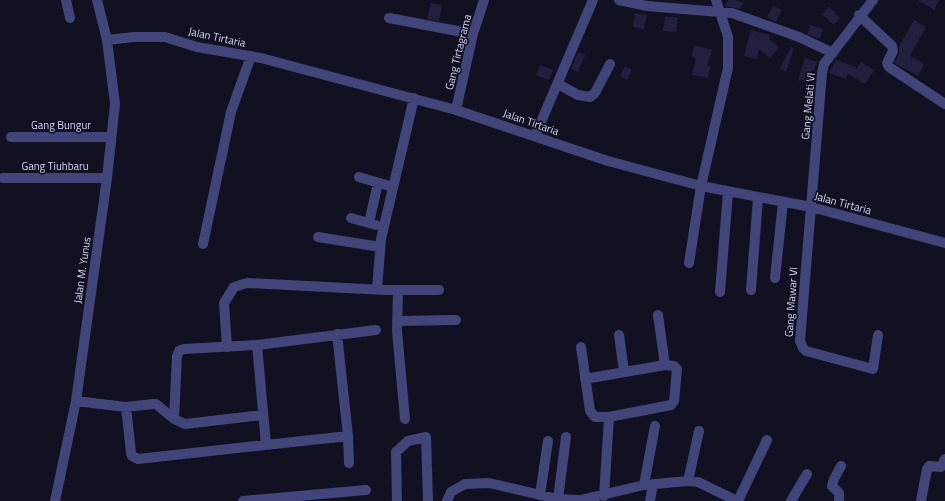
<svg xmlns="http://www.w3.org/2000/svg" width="945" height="501" viewBox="0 0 945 501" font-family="'Titillium Web',sans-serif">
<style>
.building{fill:#231f3f}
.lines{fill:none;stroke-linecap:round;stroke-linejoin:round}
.minor{stroke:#424579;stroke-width:10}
.labels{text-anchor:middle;stroke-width:3.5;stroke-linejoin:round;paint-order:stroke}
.street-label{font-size:11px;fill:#d7d6f9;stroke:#121121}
</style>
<rect width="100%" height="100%" fill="#121121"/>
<path class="building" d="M728 0H735L743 3 740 9 725 6Z
M918 0H939L934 10Z
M431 3 442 5 439 21 427 19Z
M773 6 782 10 776 22 767 17Z
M829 7 840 18 834 25 822 14Z
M635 13 647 15 644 29 633 27Z
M665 16 678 18 676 32 663 31Z
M914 20 926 27 910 56 924 64 918 76 894 63 899 53V47Z
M811 25 823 29 820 39 807 34Z
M751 30 770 35 769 39 779 47 770 58 759 49 757 59 744 56Z
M695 45 712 50 707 65 710 66 708 78 692 75 696 58 691 56Z
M791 47 794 48 786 72 780 69Z
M578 52 585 55 578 72 571 69Z
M805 58 817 62 814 70H812L809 82 798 80Z
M836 59 857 68 861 62 874 70 865 84 848 74 846 79 829 73Z
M540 65 553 70 549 80 536 75Z
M625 66 632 70 627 80 620 76Z"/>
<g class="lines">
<path class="minor" d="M66 0 70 18
M619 0 647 6 732 13 799 37 833 53
M873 0 824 64 822 73 800 341 803 348 806 351 873 369 878 335
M859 15 892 46 893 51 887 63 889 67 945 104
M389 18 473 34
M107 40 134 37H165L197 47 261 58 456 110 608 161 701 186 811 207 945 243
M558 84 578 95 590 97 595 93 610 64
M456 110 473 34 484 0
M535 136 593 0
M11 137H111
M359 177 393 187
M3 178H107
M351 218 376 225
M369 223 378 183
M318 237 380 247
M203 244 231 112 251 56
M689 263 701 186 728 68V37L716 0
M775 278 783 202
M377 289 381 239 414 98
M398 290 397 331 405 419
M751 290 758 198
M720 292 728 192
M658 315 665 365
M397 321 456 320
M619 335 624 371
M227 347 224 303 234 287 247 283 385 290H439
M581 347 590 411 595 417H609L671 405 674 401 677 369 674 366 665 365 585 379
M76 401 126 407 153 404H156L174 419 185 424 263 415
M126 407 131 453 132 456 138 459 348 436 337 334
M174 419 177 356 179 351 184 349 257 345
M348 436 349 463
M266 445 257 345 376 330
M688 481 699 431
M644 485 655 426
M540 495 548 441
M604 496 609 417
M558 499 566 437
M55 501 76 401 107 178 115 104 107 40 97 0
M243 501 366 490
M397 501 396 452 408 441 426 437 428 501
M447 501 451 492 465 484 489 483 558 499 580 500 644 485 688 481 698 482 737 501
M650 501 653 484
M738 501 767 440
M791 501 807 474
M839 501V493L832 486 834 479 841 466
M921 501 927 469 929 466 941 467 945 459"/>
</g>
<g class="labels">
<g class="street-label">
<text transform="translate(217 37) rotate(12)" y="4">Jalan Tirtaria</text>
<text transform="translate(458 52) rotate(-76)" y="4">Gang Tirtagrama</text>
<text transform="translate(808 106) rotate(-85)" y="4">Gang Melati VI</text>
<text transform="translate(531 122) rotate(19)" y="4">Jalan Tirtaria</text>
<text x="61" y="129">Gang Bungur</text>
<text x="55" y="170">Gang Tiuhbaru</text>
<text transform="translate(843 203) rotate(15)" y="4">Jalan Tirtaria</text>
<text transform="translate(82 270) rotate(-82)" y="4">Jalan M. Yunus</text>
<text transform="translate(791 302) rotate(-86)" y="4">Gang Mawar VI</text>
</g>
</g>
</svg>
